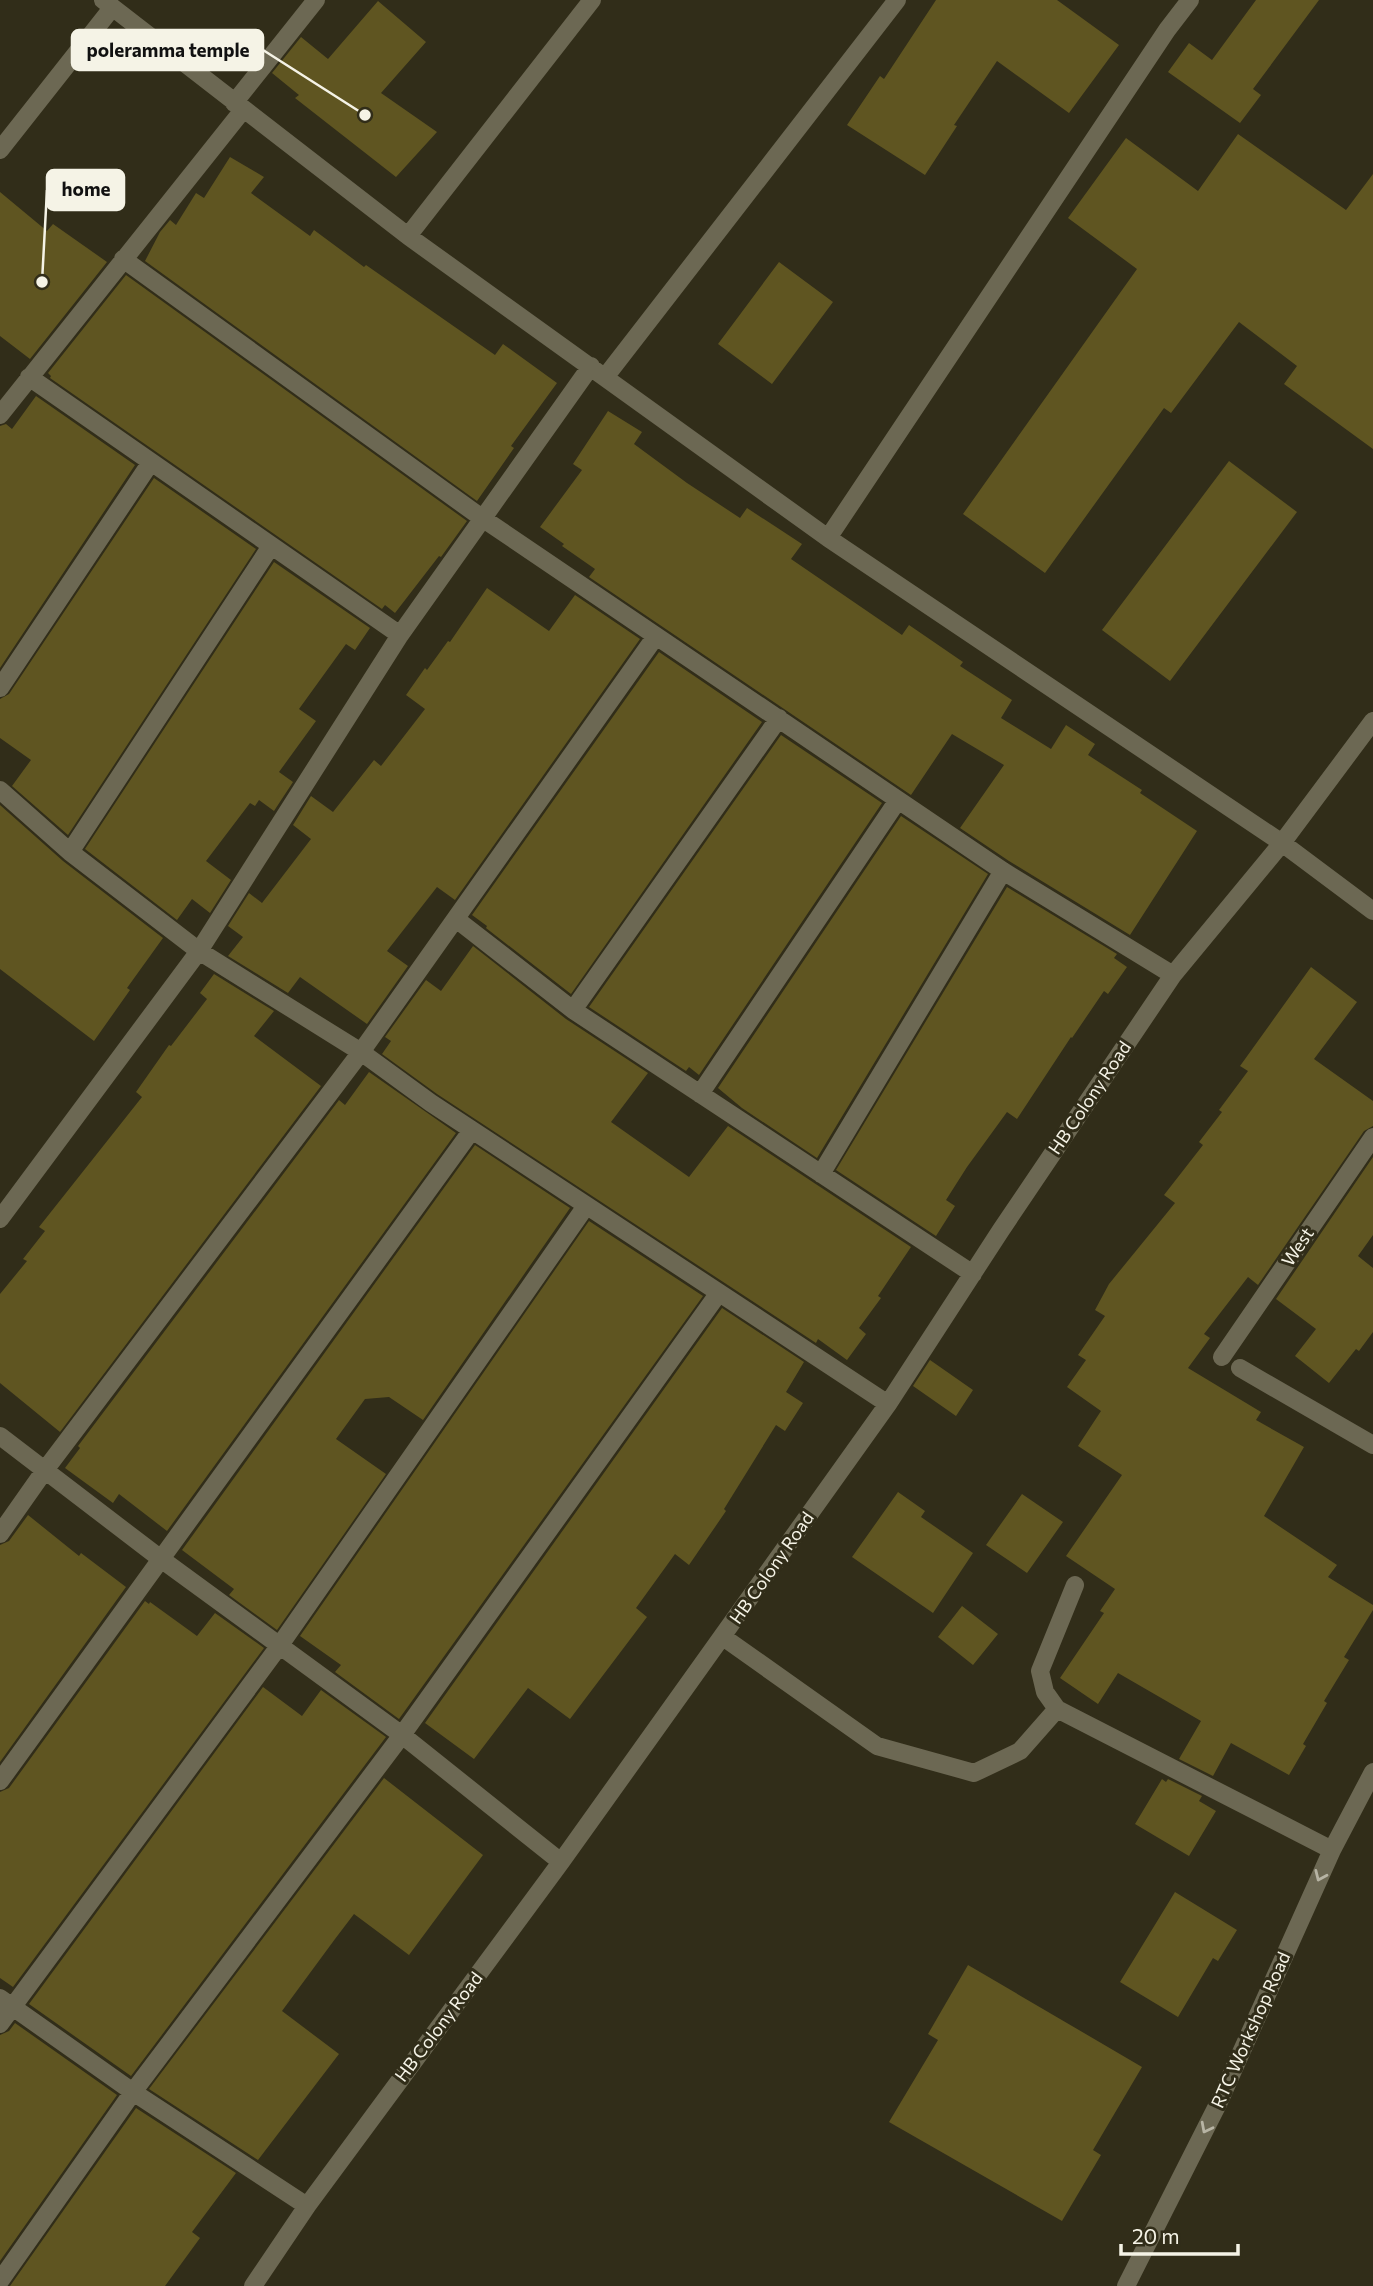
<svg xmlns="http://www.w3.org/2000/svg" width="1373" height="2286" viewBox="0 0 1373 2286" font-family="Commissioner,sans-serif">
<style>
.building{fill:#5f5521}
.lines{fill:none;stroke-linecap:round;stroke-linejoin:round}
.minor{stroke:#6c6853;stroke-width:18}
.oneway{stroke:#b7b4a4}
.labels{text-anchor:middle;stroke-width:6;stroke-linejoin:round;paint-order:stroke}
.street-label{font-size:18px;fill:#f5f3e6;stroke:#312d19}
.leader{fill:none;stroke:#f5f3e6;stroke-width:2.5}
.callout-dot{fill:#f5f3e6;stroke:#312d19;stroke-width:2.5}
.callout{fill:#f5f3e6;stroke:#f5f3e6;stroke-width:2.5}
.callout-label{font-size:19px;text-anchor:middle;font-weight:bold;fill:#111}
</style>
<rect width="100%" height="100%" fill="#312d19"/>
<path class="building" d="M936 0H1057L1119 45 1069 113 997 61 954 125 957 126 925 175 847 125 880 76 884 79Z
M1256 0H1319L1253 89 1261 95 1240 123 1168 72 1189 43 1212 60Z
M378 1 426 42 381 93 437 132 396 177 295 98 299 95 272 73 301 37 328 59Z
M1238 134 1346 210 1373 174V449L1284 384 1297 366 1239 322 1171 413 1164 408 1045 573 963 514 1137 269 1068 218 1126 138 1198 191Z
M230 157 264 177 251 193 310 236 314 230 364 267 366 265 495 355 503 344 557 383 511 446 514 448 477 501 145 261 160 232 170 220 176 225 196 193 204 198Z
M0 192 47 231 53 224 107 262 30 359 0 336Z
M779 262 833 302 772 384 718 344Z
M126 275 467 521 441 557 439 556 395 613 385 605 382 609 50 378 51 376 48 373Z
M36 396 135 465 0 668V426L6 424 12 429Z
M608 411 642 432 634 444 687 483 740 518 747 508 802 544 791 559 902 635 909 625 963 662 960 666 1012 700 1001 718 1051 749 1066 725 1095 744 1088 755 1142 790 1140 793 1197 831 1130 935 1009 861 960 828 1004 765 952 734 911 795 589 577 595 569 562 546 564 544 540 527 582 470 573 464Z
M1229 461 1297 512 1170 681 1102 630Z
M154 478 256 549 68 835 12 786 31 760 0 738V699L9 694Z
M274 562 370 628 355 650 346 644 299 709 316 721 279 772 293 782 274 811 259 800 255 806 250 803 206 861 231 880 210 913 192 899 177 920 85 849Z
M487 588 549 631 575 595 640 639 455 900 437 887 387 951 408 966 367 1024 300 977 288 993 228 956 243 937 228 926 249 893 262 903 311 839 293 825 311 796 333 812 374 760 381 766 425 709 406 695 425 668 427 670 448 641 450 642Z
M659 652 762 722 571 994 486 928 487 926 472 915Z
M781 735 882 803 699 1075 689 1067 686 1071 589 1007Z
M0 805 63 861 163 938 127 988 130 990 94 1041 0 969Z
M901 816 988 874 817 1158 742 1108 718 1088Z
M1007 887 1117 954 1114 958 1127 967 1108 994 1104 991 1072 1038 1071 1037 1017 1119 1007 1112 967 1167 946 1200 955 1206 936 1236 836 1170Z
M473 946 566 1019 648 1073 611 1122 689 1177 728 1126 911 1247 878 1296 881 1298 859 1328 866 1334 847 1360 818 1339 816 1343 437 1094 382 1054 391 1041 385 1037 426 980 441 991Z
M1311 967 1357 1002 1314 1059 1373 1101V1126L1364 1131 1258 1285 1248 1277 1204 1334 1210 1338 1188 1368 1261 1412 1256 1420 1304 1447 1264 1516 1337 1565 1328 1577 1373 1605V1610L1344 1657 1349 1660 1324 1701 1327 1703 1303 1744 1306 1746 1289 1775 1231 1743 1213 1776 1179 1759 1201 1721 1118 1673 1098 1704 1060 1678 1104 1613 1100 1611 1115 1589 1066 1556 1122 1475 1078 1446 1101 1411 1067 1387 1086 1360 1078 1355 1105 1316 1095 1310 1109 1284 1175 1203 1164 1195 1203 1145 1199 1142 1222 1112 1219 1110 1248 1071 1240 1066Z
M214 974 274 1011 254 1036 321 1086 60 1432 0 1383V1294L27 1261 23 1259 45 1231 39 1227 142 1097 136 1092 169 1045 171 1046 207 999 200 993Z
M369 1072 456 1133 167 1531 119 1494 113 1503 65 1468 80 1448 78 1446 339 1100 345 1105Z
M475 1145 570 1208 423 1420 389 1397 365 1399 336 1439 386 1474 277 1630 229 1595 234 1589 182 1550Z
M1373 1157V1235L1358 1256 1373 1268V1332L1359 1351 1356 1349 1329 1383 1295 1356 1316 1329 1276 1299Z
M589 1221 703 1296 399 1719 335 1672 341 1665 300 1636Z
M722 1308 804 1362 786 1392 803 1403 785 1431 776 1425 724 1509 726 1511 689 1565 675 1554 636 1608 647 1617 570 1719 528 1688 474 1759 425 1723Z
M930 1360 973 1390 956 1416 913 1386Z
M898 1492 925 1511 921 1517 973 1553 933 1613 852 1557Z
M1022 1494 1063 1522 1027 1573 986 1545Z
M28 1515 79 1556 81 1553 126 1587 0 1762V1545L9 1541Z
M145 1601 149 1604 150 1602 197 1636 215 1613 264 1648 13 1987 0 1978V1792L9 1788Z
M962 1606 998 1634 973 1665 938 1637Z
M263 1687 302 1716 321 1690 386 1737 131 2076 29 2004Z
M384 1778 483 1855 409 1955 354 1914 335 1939 282 2011 339 2054 258 2160 149 2089Z
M1162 1779 1166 1782 1168 1779 1202 1796 1199 1801 1216 1811 1189 1856 1135 1824Z
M1175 1892 1237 1930 1218 1961 1213 1958 1178 2017 1120 1982Z
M968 1965 1142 2067 1093 2150 1101 2155 1062 2221 889 2122 938 2040 928 2034Z
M15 2023 117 2095 0 2261V2035L9 2031Z
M136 2108 236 2173 192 2232 200 2238 165 2286H10Z"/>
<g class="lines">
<path class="minor" d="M103 0 408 236 828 538 1282 843 1373 911
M234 103 316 0
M0 150 112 8
M408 236 592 0
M123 259 482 518 1003 871 1173 975
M606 376 897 0
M29 377 400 635
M0 415 243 110
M828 538 1167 30 1190 0
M0 688 151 462
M0 790 70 852 199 951 361 1052 431 1103 888 1404
M70 852 271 546
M456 919 573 1010 973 1274
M573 1010 779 718
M700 1094 898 800
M821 1174 1003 871
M0 1219 199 951 400 635 591 366
M1222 1357 1373 1137
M1240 1368 1373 1445
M0 1436 161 1559 402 1735 561 1862
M0 1534 45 1470 361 1052 656 636
M1075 1585 1040 1671 1045 1692 1057 1709 1332 1850
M723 1637 877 1746 974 1773 1020 1751 1057 1709
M0 1781 472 1130
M0 1998 133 2092 307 2206
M0 2024 280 1645 586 1206
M0 2281 133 2092 402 1735 718 1294
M253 2286 307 2206 561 1862 888 1404 1001 1230 1173 975 1282 843 1373 721
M1126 2286 1218 2104 1332 1850 1373 1772"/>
</g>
<defs><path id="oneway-chevron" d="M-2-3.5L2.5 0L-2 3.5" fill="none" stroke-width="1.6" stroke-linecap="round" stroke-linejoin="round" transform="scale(1.75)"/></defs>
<g class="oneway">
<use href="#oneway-chevron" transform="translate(1320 1876) rotate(114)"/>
<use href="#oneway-chevron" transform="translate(1206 2128) rotate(117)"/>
</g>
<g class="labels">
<g class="street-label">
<text transform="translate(1090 1098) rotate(-56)" y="6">HB Colony Road</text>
<text transform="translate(1298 1247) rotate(-56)" y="6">West</text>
<text transform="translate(772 1568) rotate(-55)" y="6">HB Colony Road</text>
<text transform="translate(439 2027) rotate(-53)" y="6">HB Colony Road</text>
<text transform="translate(1251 2030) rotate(-66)" y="6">RTC Workshop Road</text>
</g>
</g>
<path class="leader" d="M365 115L263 50M42 282L47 190"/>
<g class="callout-dot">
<circle cx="365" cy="115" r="7"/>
<circle cx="42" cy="282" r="7"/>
</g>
<g class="callout">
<rect x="72" y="30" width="191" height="40" rx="7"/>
<rect x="47" y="170" width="77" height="40" rx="7"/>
</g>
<g class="callout-label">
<text x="168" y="57">poleramma temple</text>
<text x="86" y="196">home</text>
</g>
<path d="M1121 2244v10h117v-10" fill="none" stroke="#f5f3e6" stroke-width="3.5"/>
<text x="1132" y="2244" font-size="21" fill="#f5f3e6" stroke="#312d19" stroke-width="5" paint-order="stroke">20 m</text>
</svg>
